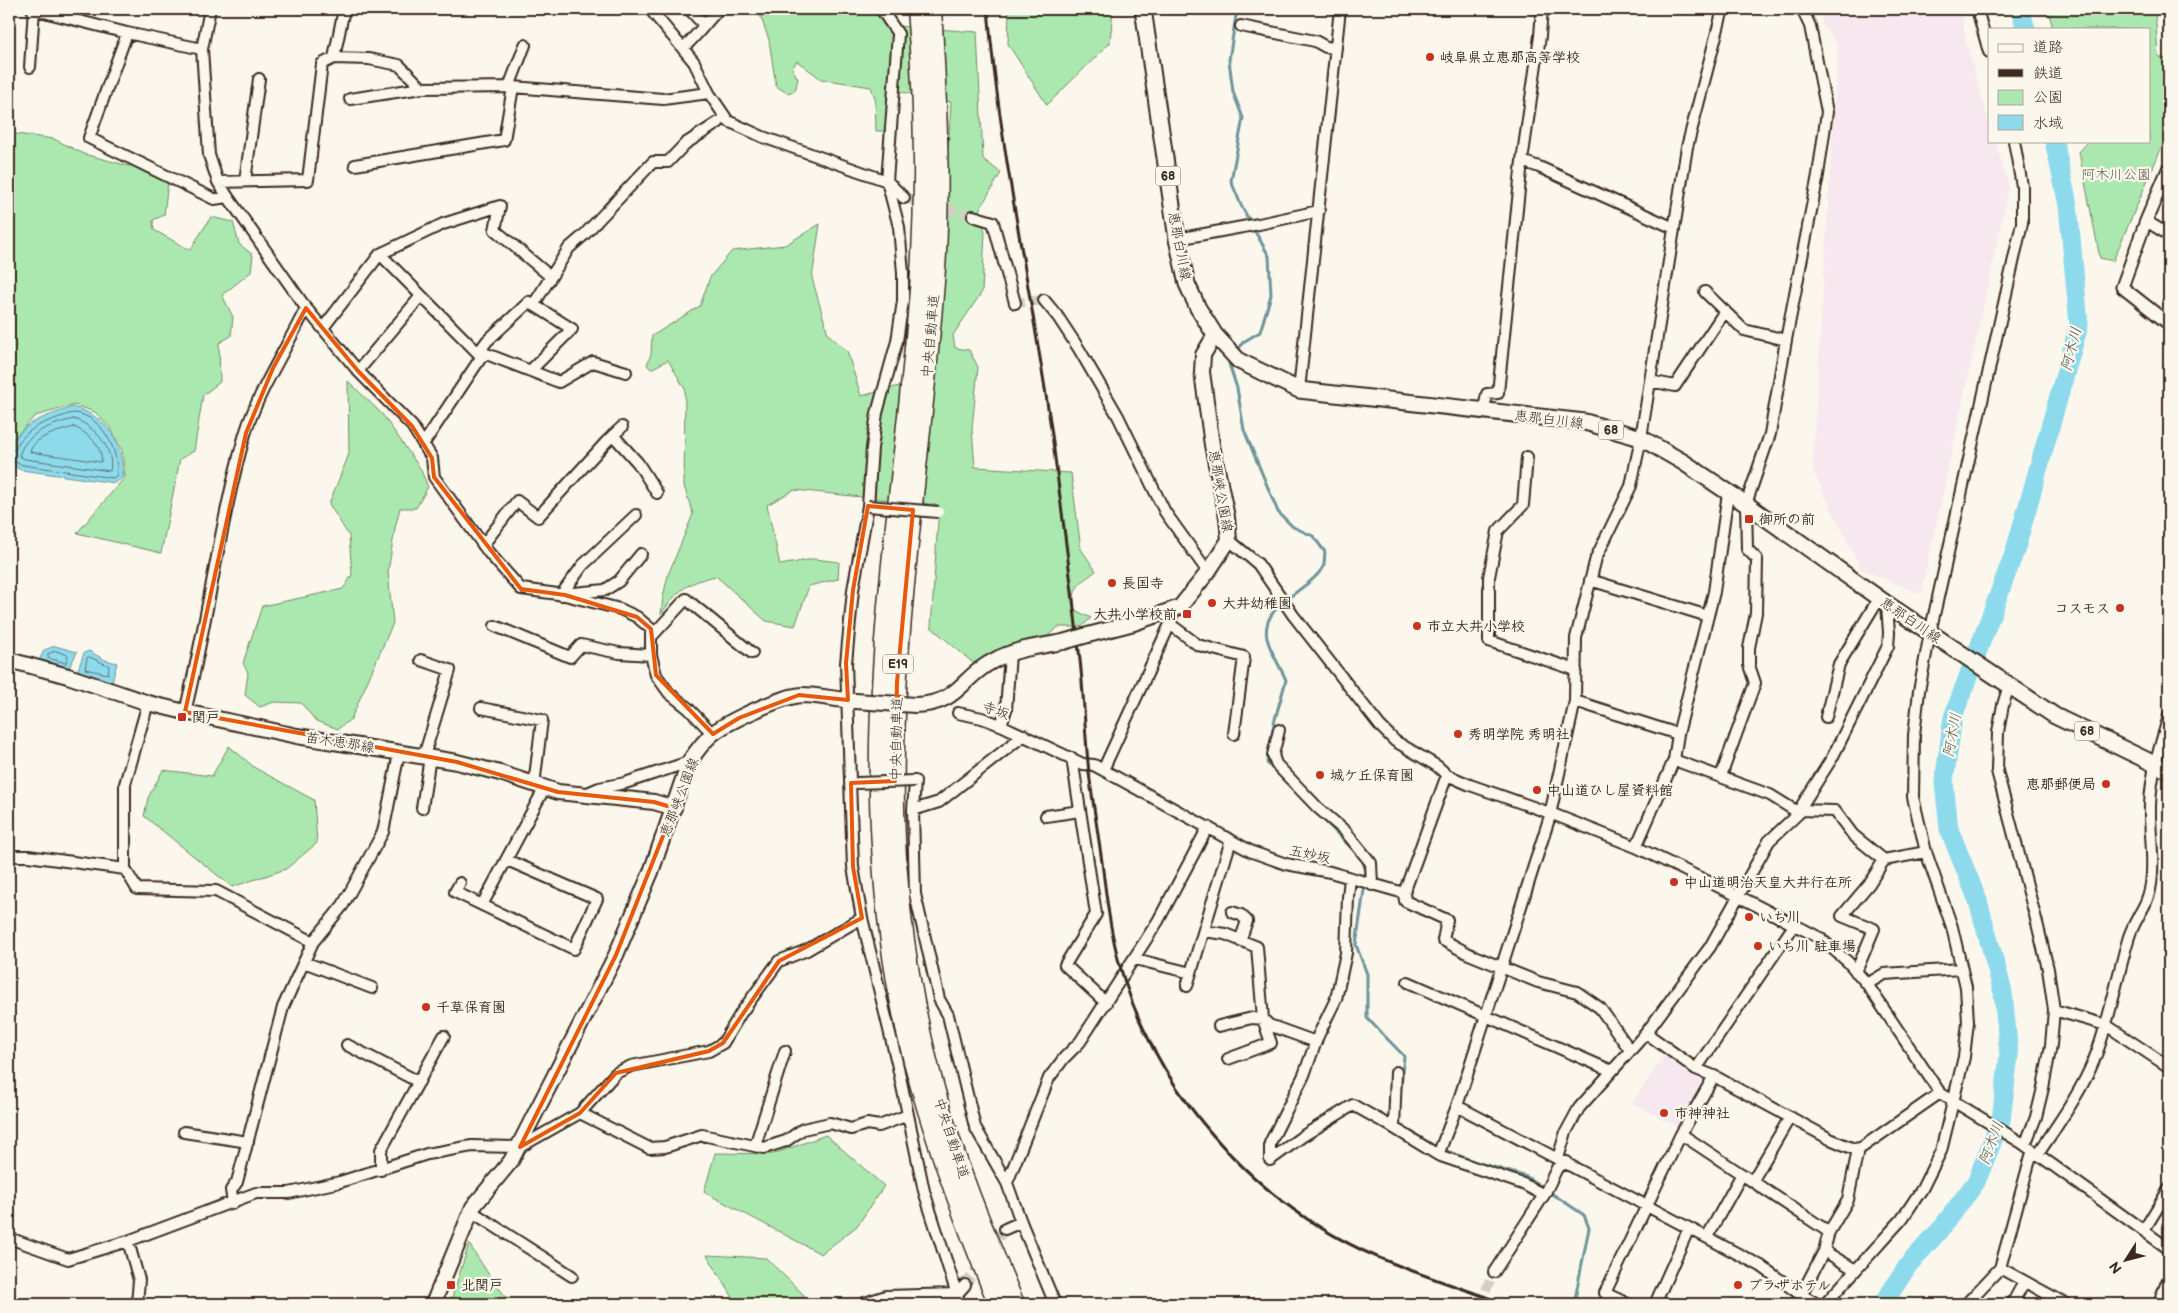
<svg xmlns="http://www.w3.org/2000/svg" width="2178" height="1313" viewBox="0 0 2178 1313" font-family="'Balsamiq Sans','Klee One',sans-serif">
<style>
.built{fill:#f6e8ee}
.green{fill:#aae8af;stroke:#728966}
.water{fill:#8edaed;stroke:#6d949a}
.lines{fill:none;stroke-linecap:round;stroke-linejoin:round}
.shore{stroke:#5c7071;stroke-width:1}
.stream{stroke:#6d949a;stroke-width:3}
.river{stroke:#8edaed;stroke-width:19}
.minor-tunnel{stroke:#d5cec3;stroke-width:10;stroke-dasharray:10 5;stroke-linecap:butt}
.minor-casing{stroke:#3b2a1e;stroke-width:14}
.tertiary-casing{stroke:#3b2a1e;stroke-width:15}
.secondary-casing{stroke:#3b2a1e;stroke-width:18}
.primary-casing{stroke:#3b2a1e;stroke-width:19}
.motorway-casing{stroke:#3b2a1e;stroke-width:21}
.minor{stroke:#fbf7ec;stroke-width:10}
.tertiary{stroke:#fbf7ec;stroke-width:11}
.secondary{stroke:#fbf7ec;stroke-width:14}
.primary{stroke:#fbf7ec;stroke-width:15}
.motorway{stroke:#fbf7ec;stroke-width:18}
.rail{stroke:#3b2a1e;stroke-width:3}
.minor-bridge-casing{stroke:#3b2a1e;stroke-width:14;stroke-linecap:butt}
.secondary-bridge-casing{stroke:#3b2a1e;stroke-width:18;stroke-linecap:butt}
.minor-bridge{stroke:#fbf7ec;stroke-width:10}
.secondary-bridge{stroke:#fbf7ec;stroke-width:14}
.marked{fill:none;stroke:#e8590c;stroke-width:4;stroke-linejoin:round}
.poi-dot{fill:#c8321e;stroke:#fbf7ec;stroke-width:2}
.labels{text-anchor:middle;stroke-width:4.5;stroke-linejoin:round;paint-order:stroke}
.shield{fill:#fbf7ec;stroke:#75685c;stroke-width:1}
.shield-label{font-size:12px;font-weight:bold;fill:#3b2a1e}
.poi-label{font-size:14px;font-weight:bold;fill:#3b2a1e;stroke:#fbf7ec;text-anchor:start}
.park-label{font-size:14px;fill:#575a42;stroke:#fbf7ec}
.street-label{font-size:14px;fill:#3b2a1e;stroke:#fbf7ec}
.water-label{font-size:15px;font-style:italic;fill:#505652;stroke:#fbf7ec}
</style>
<rect width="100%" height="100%" fill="#fbf7ec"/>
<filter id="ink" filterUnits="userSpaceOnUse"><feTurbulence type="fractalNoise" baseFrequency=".02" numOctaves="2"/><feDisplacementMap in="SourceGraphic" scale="10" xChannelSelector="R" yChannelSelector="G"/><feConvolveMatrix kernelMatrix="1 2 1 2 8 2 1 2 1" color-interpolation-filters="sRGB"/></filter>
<g filter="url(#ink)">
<path class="built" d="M1819 9H1962L1965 39 1989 122V141H1995L2009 187 1921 594 1861 569 1812 469 1838 45 1823 25Z
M1667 1051 1709 1078 1680 1128 1632 1103Z"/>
<path class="green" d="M758 9H883V25L977 32 983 159 1001 173 979 210 985 232 982 292 953 335 955 348 969 350 978 367 972 429 975 467 1071 473 1081 549 1096 571C1079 584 1071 587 1075 610L1091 618 1081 627H1058L1042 641 973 663 931 627 939 505 794 490 767 505 780 565 814 559 839 562 838 579 809 586 795 626 766 621 716 576C687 582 678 590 661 614L663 597 668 575 693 514 684 486 685 389 668 360 651 369 647 365 651 354 652 336 700 306 710 277 732 251 785 245 820 224 812 278 828 334 847 351 861 396 934 377 951 102 892 90 887 131H876L875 98 871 87 821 79 797 61 792 68 798 79 795 91 787 93 776 86 769 40Z
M1009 9H1113L1110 43 1047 105 1008 44Z
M2048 9H2155L2158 56 2169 60V130L2113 261 2100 258 2079 152 2089 141H2149V29H2053Z
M9 133 54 139 84 154 129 166 136 164 168 181 164 215 153 220 154 230 190 250 211 217 233 222 239 244 253 255 251 272 222 295 233 317 231 336 219 343 220 382 203 395 194 451 180 459 161 553 77 533 125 477 122 451 111 429 95 412 75 405 35 416 9 444Z
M348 381 382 414 420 468 428 487 416 508H400L395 528 388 572 393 623 351 719 338 729 316 721 301 703 274 702 260 707 245 695 248 673 243 663 262 606 343 589 352 575 349 536 329 504 349 454Z
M229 746 255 768 314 800 317 843 286 869 232 887 144 816 148 798 163 770 212 776Z
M826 1135 884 1186 857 1226 821 1254 704 1192 715 1153 773 1154Z
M469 1244 493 1281 512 1304H450Z
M707 1255 766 1258 805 1296 794 1304H737Z"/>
<path class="water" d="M73 407C107 416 124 443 122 478L115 483 21 470 9 464C9 424 42 418 73 407Z
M55 646 77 652 68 670 39 661 44 650Z
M89 651 105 660 117 663 112 682 77 672 84 653Z"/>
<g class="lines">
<path class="shore" d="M74 419C94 425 115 449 110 471L25 459 19 456C25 433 52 424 74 419Z
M74 427C87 432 104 447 101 462L30 452C34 436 60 431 74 427Z
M9 451 14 450C25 430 39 424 60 417 64 416 70 413 75 413 102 416 119 450 117 475L113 478 23 465 9 460
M56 651 68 655 66 663 48 658V654Z
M90 657 109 666 108 674 85 669 87 658Z"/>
<path class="stream" d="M1237 9 1229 60 1233 92 1243 118 1231 181 1241 205 1250 222
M1237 352 1243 342 1260 332 1271 295 1269 256 1253 228
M1232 359 1229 364 1237 388 1244 430 1278 512 1293 527 1313 536 1325 552C1324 557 1325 564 1323 567 1309 592 1260 603 1267 638 1269 649 1281 668 1286 680L1274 723 1267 763 1291 787
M1317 813 1363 860 1365 874 1364 890 1356 945 1367 974V1018L1404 1056 1400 1097
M1397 1123 1436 1147 1476 1162 1527 1177 1584 1215 1589 1228 1574 1304"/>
<path class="river" d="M2020 9 2026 29
M1883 1304 1909 1264 1940 1230 1976 1182 2001 1120 2009 1055 2003 992 1978 901 1949 829 1944 782 1953 717 2015 551 2079 325 2068 205 2054 141"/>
<path class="minor-tunnel" d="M904 198 973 216
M1015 303 1044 300
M990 1250 1005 1229
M965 1285 982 1262
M1480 1304 1494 1272"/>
<g class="minor-casing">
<path id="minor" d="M32 9 127 33 202 49
M210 9 202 49 209 155 218 182 228 197 306 308 358 371 412 426 432 458 434 477 489 553 521 589 565 595 620 609 637 617 651 629V655L656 675 669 693 688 708 713 734
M650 9 694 62 709 93 728 121 763 137 887 181 904 198
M689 9 703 24
M881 9 898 34 887 181 899 227 903 273V301L897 341 877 413 872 448 868 506 853 590 846 663 853 867 862 918 898 1067 924 1191 960 1304
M1723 9 1687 147 1641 438 1631 486 1596 558 1576 638 1575 701 1549 819 1457 1106 1761 1266 1801 1295 1824 1251 1829 1232 1848 1200 1858 1149
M1977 9 1989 52
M1241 26 1315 41 1326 47 1336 48
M127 33 89 138 214 199 228 197
M683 48C697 36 706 22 719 9
M334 58 344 9
M30 67 34 9
M509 87 525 45
M350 99 422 88
M1522 161 1539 167 1674 228
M355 165 504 140 513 87
M245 181 259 79
M218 182 308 180 322 64 334 58 369 59 399 65 422 88 513 87 663 99 709 93
M500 206 495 230 551 277
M973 216 993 222 1015 303
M2146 221 2169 235
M1177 239 1259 224 1319 211
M380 254 478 353H484L559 382 593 362 626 372
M1705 292 1744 330 1786 340
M1044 300 1058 317 1079 349 1118 416 1165 512 1208 572
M534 304 569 248 584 235 653 162H668L685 144 719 122
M323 328 380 254 443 224 500 206
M478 353 487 341 529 302 572 329 530 371
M358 371 421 296
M1650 381 1675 386 1725 311
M1299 390 1340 9
M1485 404 1487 394 1498 393 1522 161 1540 36 1542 9
M613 435 638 463 657 493
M424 443 484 353
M1527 457 1523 505 1498 531 1489 577V641L1576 670
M1229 540 1258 564 1293 615 1380 726 1395 741 1437 766 1447 775 1470 785 1550 813 1636 847 1738 896 1820 938 1848 962 1867 984 1940 1093 2022 1143 2169 1249
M483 545 517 501 538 517 607 441 622 427
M1590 580 1708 616
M564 594 605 590 619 581 641 554
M561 595 583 565 636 515
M1170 624 1198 645 1244 657 1234 734
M495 626 570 657 581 645 619 653 651 655
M652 636 686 599 752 653
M421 660 450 670 424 756
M2009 685 2003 705 1998 732 1997 771 2037 923 2048 969 2054 1010 2051 1045 2043 1088 2036 1117 2025 1145
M1575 701 1678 734
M148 703 125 784V869L137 889 216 891 313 942
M481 708 542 720 534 785
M185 712C208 620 219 525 245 434 259 389 286 350 306 308
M958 713 982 718 1003 726 1083 764 1094 765 1252 852 1286 864 1330 872 1404 893
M1826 717 1839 664 1879 598
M1001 725 1006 710 1010 654
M1279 730 1273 755 1276 764 1318 808 1345 831 1371 863 1372 885
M1072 758 1096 914 1065 965 1106 1003
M1674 760 1770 795 1799 813
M1103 770 1170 624 1173 609
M1447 775 1404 893 1405 901 1447 920 1443 940 1469 954 1538 982 1577 992 1600 1008 1630 1050
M1721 776 1755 683 1749 665V648L1756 613 1757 559 1747 549 1746 504 1770 434 1786 340 1818 175 1827 112 1810 26 1802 9
M915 781 913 810 915 894 939 999 948 1015 975 1127 1007 1183 1021 1222 1055 1304
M585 794 599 788 625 783 689 762
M422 808 430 757
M913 810 939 802 1024 735
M1799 810 1835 811 1853 835 1884 860
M1046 816 1080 811
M1636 847 1674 760 1678 734 1714 592 1728 493
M9 856H28L125 869
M460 883 455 892 574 949 597 899 507 860
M482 905 544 789
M1232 912 1241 915 1247 921 1240 941
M1204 931 1225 934 1257 947 1263 1019 1271 1043 1228 1059
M1135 959 1191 973
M304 962 372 988
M1856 972 1874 929 1842 916 1869 884 1884 860 1926 852
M1408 982 1612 1071
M1867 984 1884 974 1961 969
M1187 986 1231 840
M2054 1010 2106 1025 2169 1067
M1219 1026 1252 1018 1263 1019 1269 1025 1316 1042
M1646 1033 1696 1069 1714 1076 1830 1139 1854 1149 1861 1148 1940 1093
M347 1045 419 1082
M1696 1069 1795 924
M1396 1072 1394 1128 1438 1155 1523 1184 1544 1195
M580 1113 649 1148 665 1147 702 1135 764 1148 786 1141 803 1129 830 1123 851 1129 867 1124 879 1126 908 1115
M184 1132 248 1142
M1681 1134 1829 1232
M755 1146 785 1051
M1438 1155 1457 1106
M1558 1158 1566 1132 1579 1108 1646 1033 1710 947 1769 841 1799 813V810L1832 758 1888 646 1889 633 1887 604
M1270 1160V1143L1304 1075 1318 1036 1336 999 1346 953 1348 897 1350 878
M1270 1160 1303 1136 1353 1105 1394 1128
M381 1170V1150L444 1036
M1753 1180 1790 1117
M1007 1183 1049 1078 1064 1058 1080 1042 1158 921 1208 827
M233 1203 231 1190 237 1182 283 1007 313 942 343 905 383 832 399 753
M471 1211 572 1276
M1005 1229 1021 1222
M2144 1230 2169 1189
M1707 1237 1742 1174
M9 1238 68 1259 128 1241 256 1193H289L340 1182 427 1154 472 1146 520 1147 580 1113 616 1073 631 1066 709 1051 723 1043 741 1013 779 961 807 950 862 918
M128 1241 139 1280 137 1304
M1824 1251 1854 1269
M2000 1268 2066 1304
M1494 1272 1544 1195 1557 1168 1567 1162
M862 1304 886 1296 957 1294 965 1285
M1628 1304 1605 1293 1681 1134 1714 1076
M1655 1304 1689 1228
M1825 1304 1902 1219 1922 1189 1941 1151 1964 1057 1968 1022 1966 987 1952 927 1926 852 1913 797 1914 735 1919 691 1930 633 2022 223V186L2014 141
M1966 1304 2000 1268 2031 1156 2038 1154C2058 1124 2080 1094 2094 1060 2110 1021 2116 980 2128 940 2133 920 2149 905 2151 884 2155 857 2149 831 2150 805 2151 774 2160 746 2169 716
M2012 1304 2024 1282"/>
</g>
<g class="tertiary-casing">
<path id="tertiary" d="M2169 167 2146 221 2122 287 2169 324
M1801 1295 1816 1304"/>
</g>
<g class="secondary-casing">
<path id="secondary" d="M1084 636 1134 623 1180 607 1208 572 1229 540 1227 517 1212 445 1202 372 1203 355 1215 335
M9 660 68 676 148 703 185 712 297 736 457 762 500 773 558 792 654 802 674 808
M915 705C959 704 961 677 993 661 1014 649 1040 646 1063 642
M433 1304 473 1207 511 1161 616 955 651 872 689 762C696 752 702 743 711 735 726 722 782 696 802 695 819 695 837 700 855 701
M2161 1304 2169 1282"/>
</g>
<g class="primary-casing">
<path id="primary" d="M1143 9 1177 239 1187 284 1198 308 1215 335 1239 361 1299 390 1585 422 1641 438 1683 462 1746 504 1887 604 2055 716 2169 771"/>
</g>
<g class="motorway-casing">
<path id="motorway" d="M916 9C925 114 926 220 916 326 901 498 870 672 881 846 885 918 895 991 913 1061 935 1145 965 1225 998 1304
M932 9C937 90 941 172 937 253 925 449 887 643 896 840 900 929 915 1020 940 1106 960 1174 988 1239 1015 1304"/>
</g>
<use href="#minor" class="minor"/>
<use href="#tertiary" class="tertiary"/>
<use href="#secondary" class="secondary"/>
<use href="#primary" class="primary"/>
<use href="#motorway" class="motorway"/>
<path class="rail" d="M988 9C1000 155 1033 297 1053 442 1062 514 1072 587 1080 660 1084 697 1085 735 1089 773 1093 803 1098 833 1102 862 1105 887 1108 913 1113 937 1125 998 1154 1059 1191 1108 1243 1177 1311 1232 1392 1263 1429 1278 1468 1290 1505 1304"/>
<g class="minor-bridge-casing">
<path id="minor-bridge" d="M868 506 938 512
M857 783 915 781"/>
</g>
<g class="secondary-bridge-casing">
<path id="secondary-bridge" d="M1063 642 1084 636
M855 701 915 705"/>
</g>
<use href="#minor-bridge" class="minor-bridge"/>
<use href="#secondary-bridge" class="secondary-bridge"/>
</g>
</g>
<path class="marked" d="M306 308 358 371 412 426 432 458 434 477 521 589 565 595 637 617 651 629 656 675 713 734 739 718 799 695 848 700 846 663 853 590 868 506 913 510 897 682 895 781 851 783 853 867 862 918 779 961 723 1043 709 1051 616 1073 580 1113 520 1147 616 955 674 808 654 802 558 792 457 762 185 712 246 433 273 368Z"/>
<g class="poi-dot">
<circle cx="1430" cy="57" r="5"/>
<rect x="1744" y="514" width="10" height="10" rx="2.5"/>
<circle cx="1112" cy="583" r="5"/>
<circle cx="1212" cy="603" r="5"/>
<circle cx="2120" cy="608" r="5"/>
<rect x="1182" y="609" width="10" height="10" rx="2.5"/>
<circle cx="1417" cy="626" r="5"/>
<rect x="177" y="712" width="10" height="10" rx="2.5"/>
<circle cx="1458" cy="734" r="5"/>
<circle cx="1320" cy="775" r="5"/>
<circle cx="2106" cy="784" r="5"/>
<circle cx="1537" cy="790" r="5"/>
<circle cx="1674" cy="882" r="5"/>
<circle cx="1749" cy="917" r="5"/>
<circle cx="1758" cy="946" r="5"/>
<circle cx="426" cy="1007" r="5"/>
<circle cx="1664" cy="1113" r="5"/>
<rect x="446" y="1280" width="10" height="10" rx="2.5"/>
<circle cx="1738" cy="1285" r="5"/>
</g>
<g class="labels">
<g class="shield">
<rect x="1155.5" y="166.5" width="25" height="19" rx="4"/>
<rect x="1598.5" y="420.5" width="25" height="19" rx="4"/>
<rect x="883" y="654.5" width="30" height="19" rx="4"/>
<rect x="2074.5" y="721.5" width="25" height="19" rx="4"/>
</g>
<g class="shield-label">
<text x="1168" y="180">68</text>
<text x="1611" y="434">68</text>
<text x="898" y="668">E19</text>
<text x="2087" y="735">68</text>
</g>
<g class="poi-label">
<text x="1440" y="62">岐阜県立恵那高等学校</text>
<text x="1759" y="524">御所の前</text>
<text x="1122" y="588">長国寺</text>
<text x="1222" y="608">大井幼稚園</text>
<text x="2110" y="613" text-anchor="end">コスモス</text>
<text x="1177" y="619" text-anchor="end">大井小学校前</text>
<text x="1427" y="631">市立大井小学校</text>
<text x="192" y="722">関戸</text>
<text x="1468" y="739">秀明学院 秀明社</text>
<text x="1330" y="780">城ケ丘保育園</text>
<text x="2096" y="789" text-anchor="end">恵那郵便局</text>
<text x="1547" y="795">中山道ひし屋資料館</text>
<text x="1684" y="887">中山道明治天皇大井行在所</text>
<text x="1759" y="922">いち川</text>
<text x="1768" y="951">いち川 駐車場</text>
<text x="436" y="1012">千草保育園</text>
<text x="1674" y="1118">市神神社</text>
<text x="461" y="1290">北関戸</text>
<text x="1748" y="1290">プラザホテル</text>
</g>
<g class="park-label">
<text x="2116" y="179">阿木川公園</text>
</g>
<g class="street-label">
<text transform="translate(1180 246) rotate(79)" y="5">恵那白川線</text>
<text transform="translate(930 336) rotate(-85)" y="5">中央自動車道</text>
<text transform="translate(1549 419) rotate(7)" y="5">恵那白川線</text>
<text transform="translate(1221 491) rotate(80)" y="5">恵那峡公園線</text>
<text transform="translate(1911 620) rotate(34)" y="5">恵那白川線</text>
<text transform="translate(996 710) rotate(19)" y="5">寺坂</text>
<text transform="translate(896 739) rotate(-89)" y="5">中央自動車道</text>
<text transform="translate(340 742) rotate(9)" y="5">苗木恵那線</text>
<text transform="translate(679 797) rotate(-69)" y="5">恵那峡公園線</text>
<text transform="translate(1310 854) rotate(12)" y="5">五妙坂</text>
<text transform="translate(952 1138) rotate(72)" y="5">中央自動車道</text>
</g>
<g class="water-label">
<text transform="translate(2071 349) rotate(-76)" y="5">阿木川</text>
<text transform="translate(1952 735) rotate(-80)" y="5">阿木川</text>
<text transform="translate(1991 1143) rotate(-70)" y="5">阿木川</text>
</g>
</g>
<rect width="2178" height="1313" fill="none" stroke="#fbf7ec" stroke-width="30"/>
<rect x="15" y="15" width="2148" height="1283" fill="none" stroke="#3b2a1e" stroke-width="2" filter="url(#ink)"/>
<rect x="1988" y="28" width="162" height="115" fill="#fbf7ec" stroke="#aea59a"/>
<rect x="1998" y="44" width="25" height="8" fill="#fbf7ec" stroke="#aea59a"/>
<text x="2033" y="52" font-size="15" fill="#3b2a1e">道路</text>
<rect x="1998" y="69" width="25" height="8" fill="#3b2a1e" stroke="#aea59a"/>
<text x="2033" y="78" font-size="15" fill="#3b2a1e">鉄道</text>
<rect x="1998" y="90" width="25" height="15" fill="#aae8af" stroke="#aea59a"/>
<text x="2033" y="102" font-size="15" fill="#3b2a1e">公園</text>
<rect x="1998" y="115" width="25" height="15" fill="#8edaed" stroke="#aea59a"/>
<text x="2033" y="128" font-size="15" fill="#3b2a1e">水域</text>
<g transform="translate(2126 1260) rotate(234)" stroke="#fbf7ec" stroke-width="4" paint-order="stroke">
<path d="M0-4L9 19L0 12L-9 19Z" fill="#3b2a1e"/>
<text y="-8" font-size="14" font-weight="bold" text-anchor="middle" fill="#3b2a1e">N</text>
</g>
</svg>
